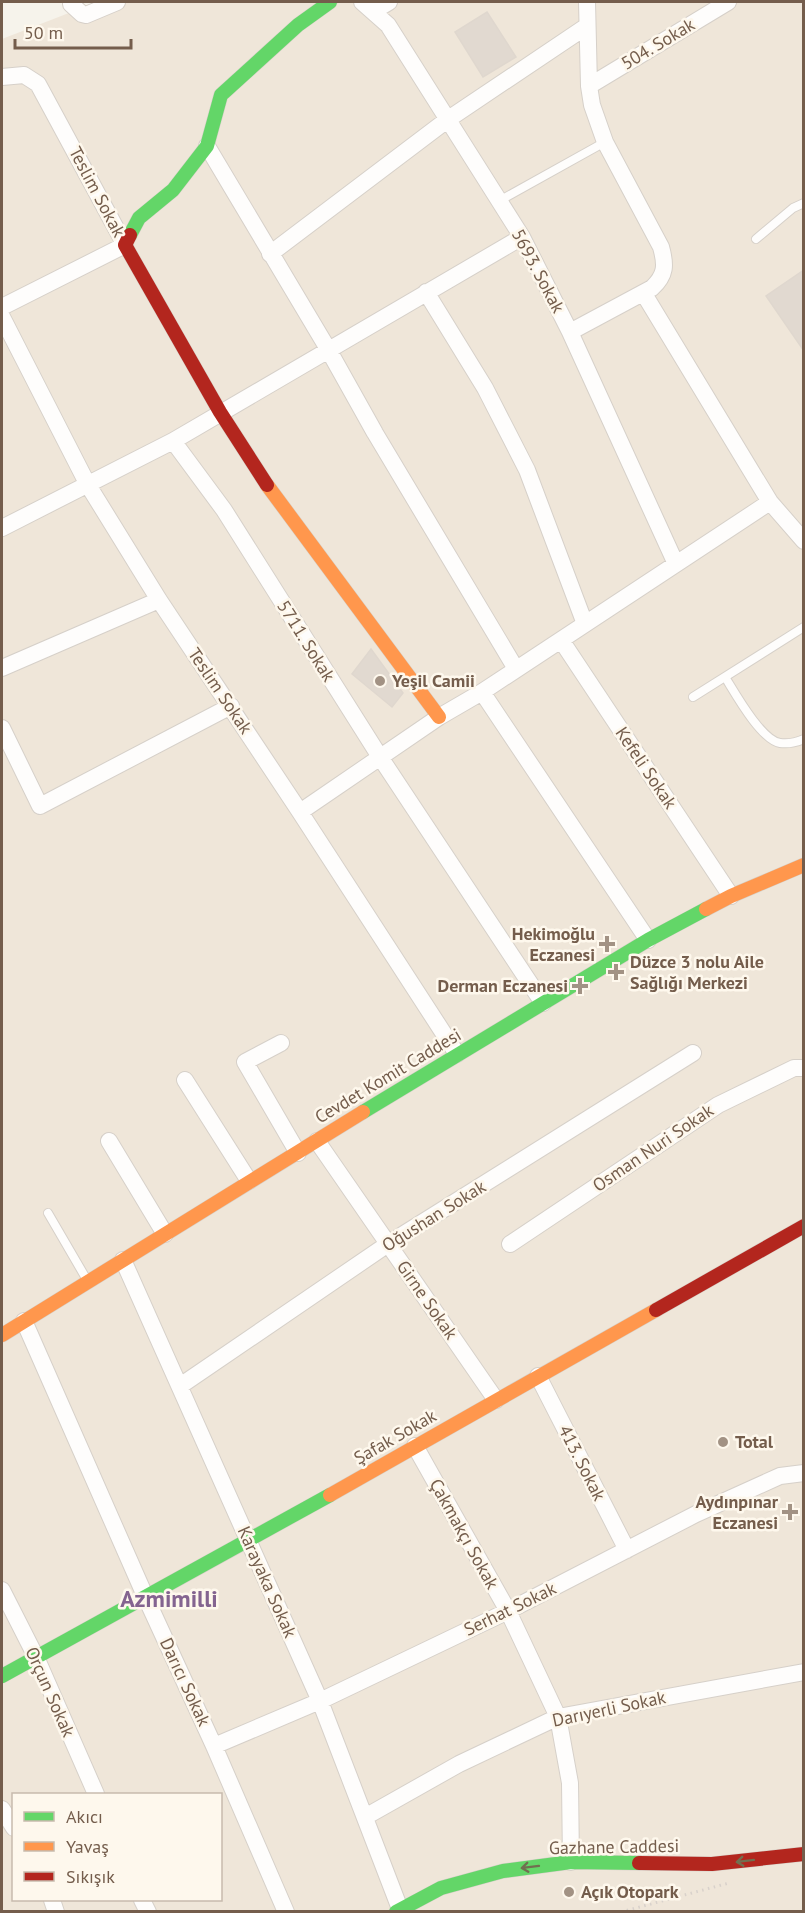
<svg xmlns="http://www.w3.org/2000/svg" width="805" height="1913" viewBox="0 0 805 1913" font-family="'PT Sans',sans-serif">
<style>
.residential{fill:#efe6d9;fill-rule:evenodd}
.building{fill:#e1d9d0;stroke:#dfd7ce;stroke-width:1.5}
.lines{fill:none;stroke-linecap:round;stroke-linejoin:round}
.lane-casing{stroke:#d6d0c9;stroke-width:10}
.street-casing{stroke:#d6d0c9;stroke-width:18}
.fast-casing{stroke:#d6d0c9;stroke-width:15}
.slow-casing{stroke:#d6d0c9;stroke-width:15}
.jam-casing{stroke:#d6d0c9;stroke-width:15}
.path{stroke:#d8d1cb;stroke-width:3;stroke-dasharray:1.5 4.5;stroke-linecap:butt}
.lane{stroke:#fefdfc;stroke-width:8}
.street{stroke:#fefdfc;stroke-width:16}
.fast{stroke:#63d668;stroke-width:14}
.slow{stroke:#ff974d;stroke-width:14}
.jam{stroke:#b3261e;stroke-width:14}
.oneway{stroke:#716f50}
.poi-dot{fill:#a29284;stroke:#fef8ed;stroke-width:2}
.labels{text-anchor:middle;stroke-width:5;stroke-linejoin:round;paint-order:stroke}
.street-label{font-size:18px;fill:#745d4c;stroke:#fef8ed}
.poi-label{font-size:18px;font-weight:bold;fill:#745d4c;stroke:#fef8ed;text-anchor:start}
.district-label{font-size:24px;font-weight:bold;fill:#846490;stroke:#fef8ed}
</style>
<rect width="100%" height="100%" fill="#f6f3eb"/>
<path class="residential" d="M92 2H803V1911L2 1912V39L92 4ZM14 1794H220V1900H14Z"/>
<path class="building" d="M487 12 516 57 483 77 455 32Z
M804 270V351L766 296Z
M371 649 403 693 392 707 352 674Z"/>
<g class="lines">
<g class="lane-casing">
<path id="lane" d="M499 201 605 142
M756 239 793 208 804 203
M725 677C735 693 761 740 780 743 787 744 797 742 804 739
M693 697 804 627
M48 1213 87 1280"/>
</g>
<g class="street-casing">
<path id="street" d="M362 2 388 25 522 237 570 332 676 564
M71 4 82 14 86 15 117 2
M374 11 389 2
M2 77 24 75 38 84 125 245 2 307
M589 86 728 2
M207 146 328 349 375 433 516 669
M270 254 447 120 587 26
M426 292 485 388 527 470 585 624
M644 294 770 502 804 541
M2 317 88 485 159 600 300 812 457 1054
M570 332 652 288C666 275 666 265 661 247L605 142 592 105 589 86 587 2
M173 441 522 237
M2 528 173 441 224 510 380 757 543 1003
M561 640 731 896
M2 668 159 600
M482 692 648 940
M2 728 40 806 231 706
M300 812 439 717 482 692 770 502
M281 1043 245 1062 298 1153
M185 1080 249 1181
M109 1141 165 1234
M317 1141 496 1400
M510 1244 718 1105 794 1068H804
M123 1260 320 1701 400 1909
M24 1321 146 1598 214 1746 286 1912
M538 1376 627 1550
M180 1386 388 1244 693 1053
M415 1446 508 1611 558 1717 570 1783 571 1862
M2 1590 36 1657 96 1794
M214 1746 320 1701 508 1611 696 1514 780 1476 804 1473
M2 1809 14 1828
M365 1817 459 1764 558 1717 804 1672
M52 1900 56 1912
M142 1900 148 1912"/>
</g>
<g class="fast-casing">
<path id="fast" d="M130 235 139 218 173 190 207 146 221 95 298 25 330 2
M363 1112 648 940 706 909
M2 1676 330 1495
M396 1912 441 1888 503 1871 571 1862 639 1863"/>
</g>
<g class="slow-casing">
<path id="slow" d="M267 485 439 717
M706 909 731 896 804 865
M2 1335 363 1112
M330 1495 656 1310"/>
</g>
<g class="jam-casing">
<path id="jam" d="M130 235 125 245 220 412 267 485
M656 1310 804 1226
M639 1863 712 1864 804 1854"/>
</g>
<path class="path" d="M621 1912 729 1883"/>
<use href="#lane" class="lane"/>
<use href="#street" class="street"/>
<use href="#fast" class="fast"/>
<use href="#slow" class="slow"/>
<use href="#jam" class="jam"/>
</g>
<defs><path id="oneway-shaft" d="M-6 0H5M1.5-3L5.5 0L1.5 3" fill="none" stroke-width="1.6" stroke-linecap="round" stroke-linejoin="round" transform="scale(1.5)"/></defs>
<g class="oneway">
<use href="#oneway-shaft" transform="translate(745 1861) rotate(173)"/>
<use href="#oneway-shaft" transform="translate(530 1867) rotate(173)"/>
</g>
<g class="poi-dot">
<circle cx="380" cy="681" r="6"/>
<path d="M604 935h6v6h6v6h-6v6h-6v-6h-6v-6h6z"/>
<path d="M613 963h6v6h6v6h-6v6h-6v-6h-6v-6h6z"/>
<path d="M577 977h6v6h6v6h-6v6h-6v-6h-6v-6h6z"/>
<circle cx="723" cy="1442" r="6"/>
<path d="M787 1503h6v6h6v6h-6v6h-6v-6h-6v-6h6z"/>
<circle cx="569" cy="1892" r="6"/>
</g>
<g class="labels">
<g class="street-label">
<text transform="translate(658 44) rotate(-31)" y="6">504. Sokak</text>
<text transform="translate(97 192) rotate(62)" y="6">Teslim Sokak</text>
<text transform="translate(538 271) rotate(62)" y="6">5693. Sokak</text>
<text transform="translate(306 641) rotate(58)" y="6">5711. Sokak</text>
<text transform="translate(220 691) rotate(56)" y="6">Teslim Sokak</text>
<text transform="translate(646 768) rotate(56)" y="6">Kefeli Sokak</text>
<text transform="translate(388 1076) rotate(-31)" y="6">Cevdet Komit Caddesi</text>
<text transform="translate(653 1148) rotate(-34)" y="6">Osman Nuri Sokak</text>
<text transform="translate(434 1216) rotate(-32)" y="6">Oğushan Sokak</text>
<text transform="translate(427 1300) rotate(55)" y="6">Girne Sokak</text>
<text transform="translate(395 1437) rotate(-30)" y="6">Şafak Sokak</text>
<text transform="translate(582 1463) rotate(63)" y="6">413. Sokak</text>
<text transform="translate(464 1534) rotate(61)" y="6">Çakmakçı Sokak</text>
<text transform="translate(267 1582) rotate(66)" y="6">Karayaka Sokak</text>
<text transform="translate(510 1609) rotate(-26)" y="6">Serhat Sokak</text>
<text transform="translate(185 1682) rotate(65)" y="6">Darıcı Sokak</text>
<text transform="translate(50 1692) rotate(66)" y="6">Orçun Sokak</text>
<text transform="translate(609 1709) rotate(-12)" y="6">Darıyerli Sokak</text>
<text transform="translate(614 1847) rotate(-1)" y="6">Gazhane Caddesi</text>
</g>
<g class="poi-label">
<text x="392" y="687">Yeşil Camii</text>
<text x="595" y="940" text-anchor="end">Hekimoğlu<tspan x="595" dy="21">Eczanesi</tspan></text>
<text x="630" y="968">Düzce 3 nolu Aile<tspan x="630" dy="21">Sağlığı Merkezi</tspan></text>
<text x="568" y="992" text-anchor="end">Derman Eczanesi</text>
<text x="735" y="1448">Total</text>
<text x="778" y="1508" text-anchor="end">Aydınpınar<tspan x="778" dy="21">Eczanesi</tspan></text>
<text x="581" y="1898">Açık Otopark</text>
</g>
<g class="district-label">
<text x="169" y="1607">Azmimilli</text>
</g>
</g>
<rect width="805" height="1913" fill="none" stroke="#745d4c" stroke-width="6"/>
<rect x="12" y="1793" width="210" height="108" fill="#fef8ed" stroke="#c7baad" stroke-width="1.5"/>
<rect x="24" y="1812" width="30" height="9" fill="#63d668" stroke="#c7baad" stroke-width="1.5"/>
<text x="66" y="1823" font-size="18" fill="#745d4c">Akıcı</text>
<rect x="24" y="1842" width="30" height="9" fill="#ff974d" stroke="#c7baad" stroke-width="1.5"/>
<text x="66" y="1853" font-size="18" fill="#745d4c">Yavaş</text>
<rect x="24" y="1872" width="30" height="9" fill="#b3261e" stroke="#c7baad" stroke-width="1.5"/>
<text x="66" y="1883" font-size="18" fill="#745d4c">Sıkışık</text>
<path d="M15 39v9h116v-9" fill="none" stroke="#745d4c" stroke-width="3"/>
<text x="24" y="39" font-size="18" fill="#745d4c" stroke="#fef8ed" stroke-width="4.5" paint-order="stroke">50 m</text>
</svg>
